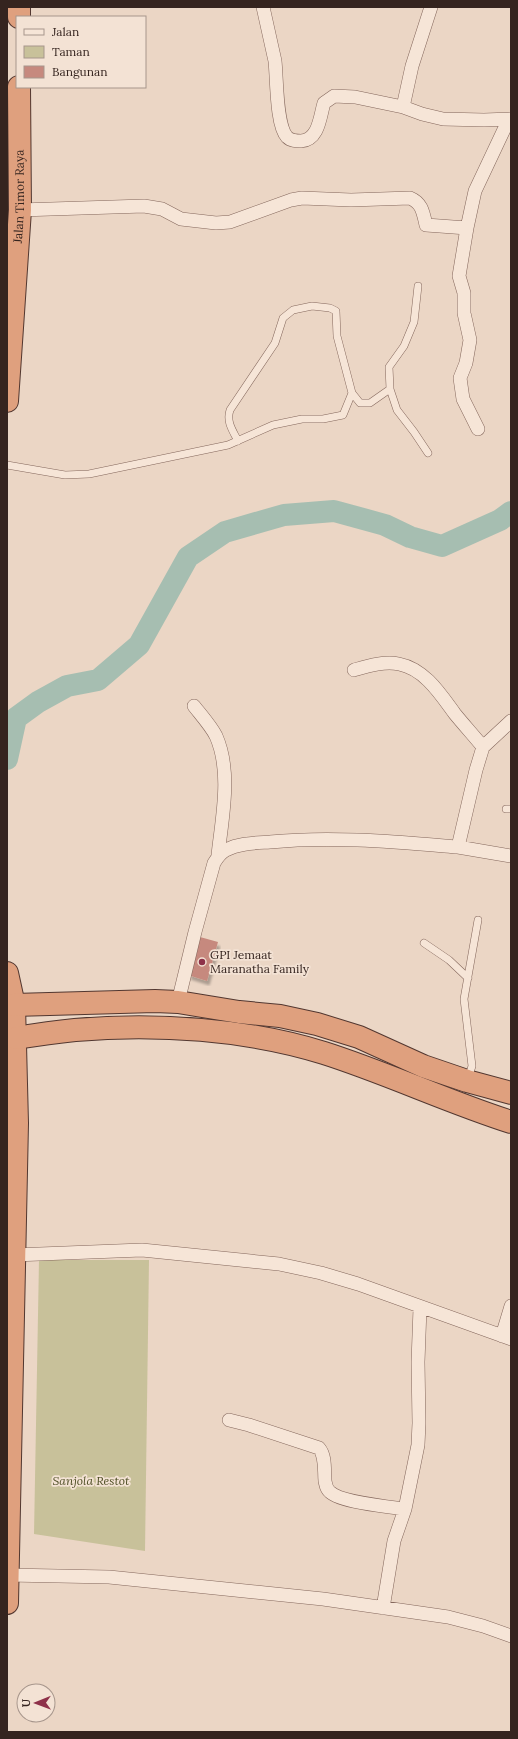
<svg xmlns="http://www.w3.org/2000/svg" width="518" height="1739" viewBox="0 0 518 1739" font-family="Lora,serif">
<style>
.green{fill:#c8c19a}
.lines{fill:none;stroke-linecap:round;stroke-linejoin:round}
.river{stroke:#a6beb1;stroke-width:22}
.building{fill:#c6897e;filter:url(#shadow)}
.service-casing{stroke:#84675c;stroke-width:8}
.minor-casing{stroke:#84675c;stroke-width:14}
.trunk-casing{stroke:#523730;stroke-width:24}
.service{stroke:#f6e5d7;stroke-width:7}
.minor{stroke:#f6e5d7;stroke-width:13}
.trunk{stroke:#dfa07e;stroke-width:22}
.poi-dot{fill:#8e3149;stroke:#f3e2d4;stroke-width:1.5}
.labels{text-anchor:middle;stroke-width:3.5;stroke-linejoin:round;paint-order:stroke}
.street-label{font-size:12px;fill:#35241f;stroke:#f3e2d4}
.poi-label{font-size:12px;fill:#35241f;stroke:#f3e2d4;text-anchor:start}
.park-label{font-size:12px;font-style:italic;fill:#505027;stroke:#f3e2d4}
</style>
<defs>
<filter id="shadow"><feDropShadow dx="2.5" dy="4.5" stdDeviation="1" flood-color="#0004"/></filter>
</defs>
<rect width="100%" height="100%" fill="#ebd6c5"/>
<path class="green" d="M39 1260H149L145 1551 34 1534Z"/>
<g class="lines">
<path class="river" d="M7 759 16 718 38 702 67 686 98 680 139 645 188 557 225 532 284 515 334 511 385 525 410 537 442 546 500 520 511 512"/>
</g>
<path class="building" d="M200 937 218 942 207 981 188 975Z"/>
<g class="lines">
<g class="service-casing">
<path id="service" d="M418 286 414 322 404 346 389 367 390 389 397 410 414 432 428 453
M238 441C233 431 226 422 230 410L275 343 283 318 293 310 312 306 330 308 336 311 337 336 352 393 360 403H370L390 389
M7 465 65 475 89 474 228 445 273 425 302 419H323L343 415 352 393
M506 809H511
M424 943 449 960 468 978
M468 1079 472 1066 464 999 478 920"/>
</g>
<g class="minor-casing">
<path id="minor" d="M263 7C267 25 271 43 275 61 277 79 276 125 287 137 291 141 296 141 301 141 319 140 320 116 324 103L334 96 355 97 403 107 422 114 443 119 484 120 511 119
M403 107 412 66 431 7
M20 210 144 206 162 209 181 219 216 223 230 222 291 200 302 198 351 200 410 198C422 203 423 212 426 225L467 228 459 276 464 293V313L470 340 466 363 460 378 463 399 478 429
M467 228 475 191 509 119
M354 670C368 666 384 661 399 664 425 669 441 695 455 714 464 725 474 736 483 747
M194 706C201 715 211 726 216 736 232 772 222 818 218 855
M511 721 483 747 476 770 458 847 511 856
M178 1002 195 932 214 863C217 858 220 853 226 850 239 843 256 843 270 842 333 836 396 842 458 847
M14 1255 142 1250 279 1264 321 1273 358 1284 511 1339
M502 1336 511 1306
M229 1420 249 1425 319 1448C326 1456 324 1470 325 1481 326 1485 326 1489 330 1492 340 1502 389 1507 405 1509
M8 1575 109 1577 323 1599 448 1617 483 1626 511 1636
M383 1608 394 1541 405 1509 418 1445 419 1423 418 1362 420 1308"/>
</g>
<g class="trunk-casing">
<g id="trunk">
<path d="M19 7V17"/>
<path id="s1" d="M7 401 20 210 19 87"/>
<path d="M7 973 14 1005 17 1123 7 1603"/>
<path d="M14 1005 155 1001 178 1002 239 1012 280 1016 317 1024 359 1037 423 1066 467 1081 511 1093"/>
<path d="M16 1038C35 1035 56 1032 75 1030 156 1023 247 1029 324 1053 387 1073 448 1102 511 1122"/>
</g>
</g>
<use href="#service" class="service"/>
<use href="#minor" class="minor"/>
<use href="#trunk" class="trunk"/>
</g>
<circle class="poi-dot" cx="202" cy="962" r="4"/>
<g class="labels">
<g class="street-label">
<text dy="4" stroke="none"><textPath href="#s1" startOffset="205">Jalan Timor Raya</textPath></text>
</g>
<g class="poi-label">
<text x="210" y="959">GPI Jemaat<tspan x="210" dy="14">Maranatha Family</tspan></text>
</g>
<g class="park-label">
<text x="91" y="1485">Sanjola Restot</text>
</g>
</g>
<rect width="518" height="1739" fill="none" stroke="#35241f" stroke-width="16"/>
<rect x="16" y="16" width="130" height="72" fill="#f3e2d4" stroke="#a7968c"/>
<rect x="24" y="29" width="20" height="6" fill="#f6e5d7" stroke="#a7968c"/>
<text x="52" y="36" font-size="12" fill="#35241f">Jalan</text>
<rect x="24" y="46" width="20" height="12" fill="#c8c19a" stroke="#a7968c"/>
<text x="52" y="56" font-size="12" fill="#35241f">Taman</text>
<rect x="24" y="66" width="20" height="12" fill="#c6897e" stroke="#a7968c"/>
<text x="52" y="76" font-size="12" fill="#35241f">Bangunan</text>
<g transform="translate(36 1703) rotate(269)"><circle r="19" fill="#f3e2d4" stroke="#a7968c"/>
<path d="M0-3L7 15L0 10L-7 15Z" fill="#8e3149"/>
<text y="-6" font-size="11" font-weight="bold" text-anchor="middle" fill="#35241f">U</text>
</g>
</svg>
